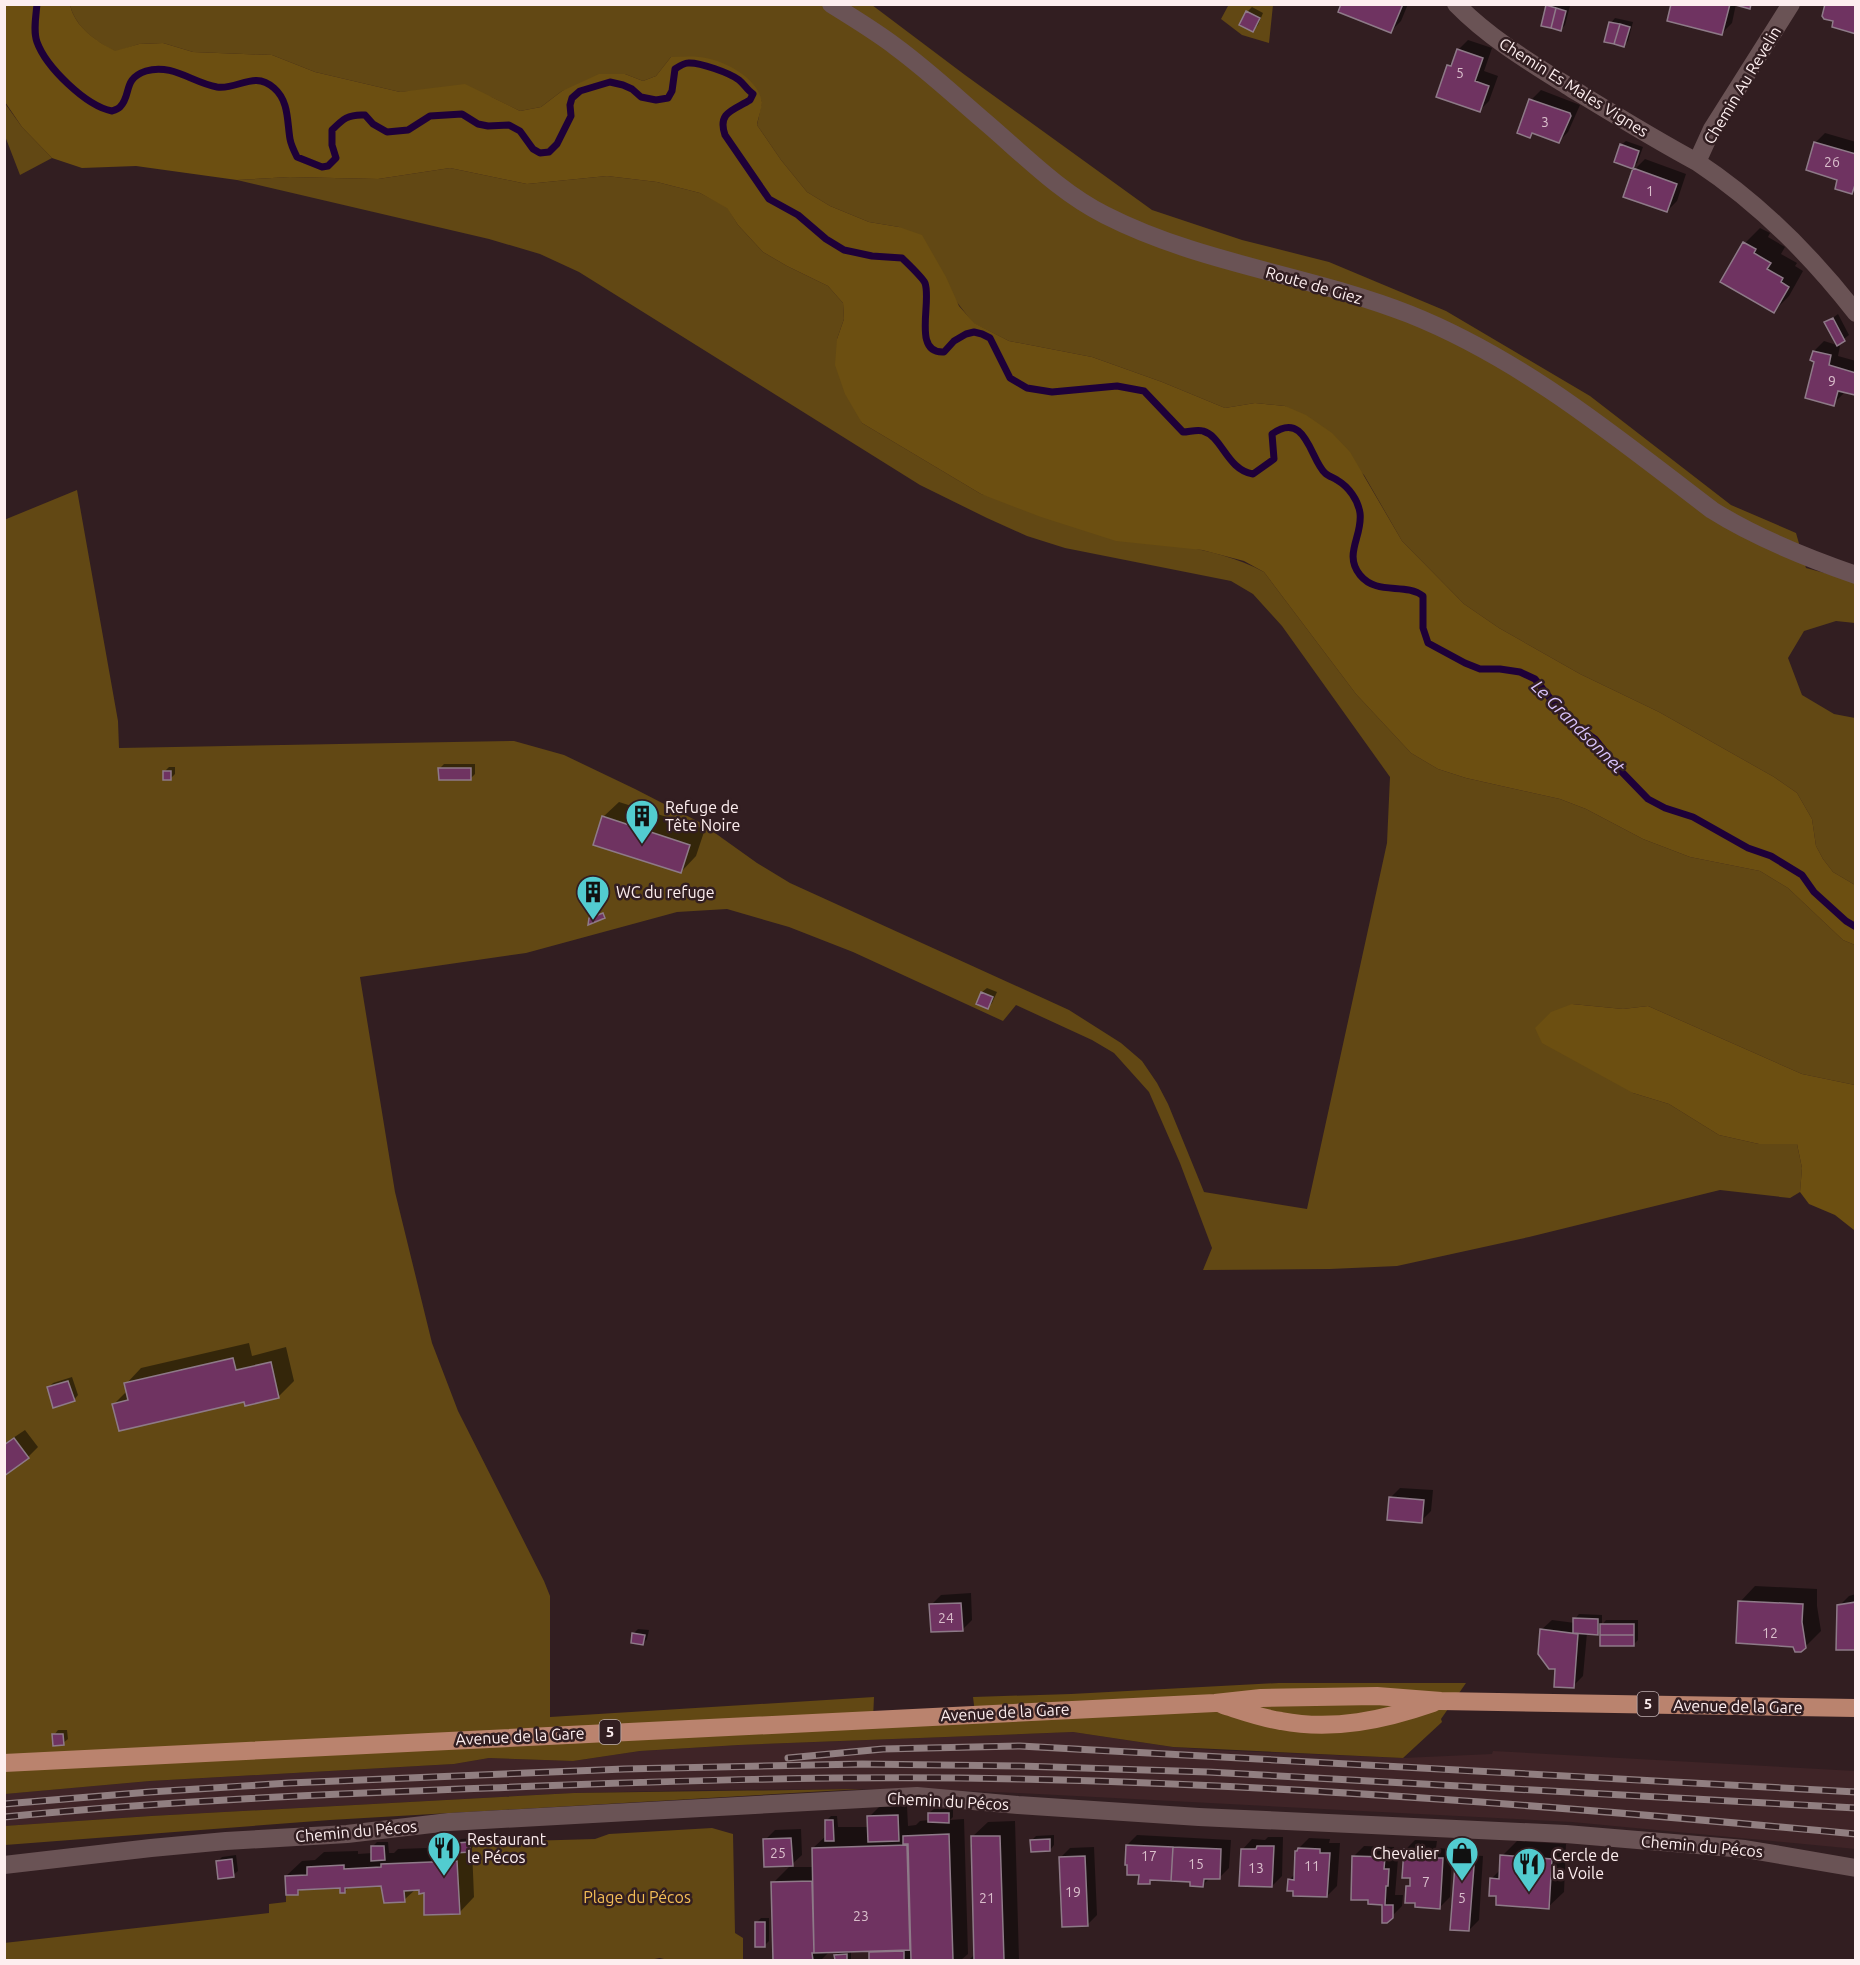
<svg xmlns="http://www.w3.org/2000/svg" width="1860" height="1965" viewBox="0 0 1860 1965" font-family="Ubuntu,sans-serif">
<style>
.built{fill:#3f2427}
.green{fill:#624814}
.forest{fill:#6c4f11}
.shadow{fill:#0007}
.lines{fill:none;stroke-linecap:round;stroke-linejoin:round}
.stream{stroke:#1e0039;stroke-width:7}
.building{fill:#6f3361;stroke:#8e7a88;stroke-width:1.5}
.minor{stroke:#6a5355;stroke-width:18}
.major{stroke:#ba836e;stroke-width:18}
.rail-casing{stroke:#917f81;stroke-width:7}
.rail{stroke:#321e21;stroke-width:4.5;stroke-dasharray:14;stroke-linecap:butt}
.labels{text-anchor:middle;stroke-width:5;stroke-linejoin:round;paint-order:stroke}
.number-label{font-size:14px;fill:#dabfcc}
.shield{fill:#321e21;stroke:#c0b0b1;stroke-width:1.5}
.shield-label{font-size:15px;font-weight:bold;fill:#fdeeef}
.street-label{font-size:16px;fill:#fdeeef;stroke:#321e21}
.poi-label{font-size:16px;fill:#fdeeef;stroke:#321e21;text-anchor:start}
.park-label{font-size:16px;fill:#f5be56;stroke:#321e21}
.water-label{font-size:18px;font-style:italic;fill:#d8c2fb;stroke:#321e21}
</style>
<rect width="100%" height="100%" fill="#321e21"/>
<path class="built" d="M1073 1732 1173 1747 1215 1750 1403 1758 1492 1754 1493 1751 1855 1771 1856 1849 1572 1822 1019 1793 916 1789 708 1790 574 1793 151 1816 5 1826 4 1794 150 1781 454 1764 489 1758 573 1761 640 1751 739 1745Z"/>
<path class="green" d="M1236 4 1273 5 1269 43 1242 35 1221 19 1228 6Z
M70 5H872L965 75 1152 210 1242 240 1329 262 1446 311 1590 396 1731 505 1796 533 1806 568 1855 581V623L1836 621 1804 631 1788 658 1802 695 1834 714 1855 718V885L1833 872 1823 859 1816 846 1812 819 1797 793 1774 777 1659 712 1580 674 1499 628 1464 604 1402 541 1364 475 1285 406 1255 403 1225 408 1162 382 1092 357 1009 341 973 323 899 227 869 222 830 206 807 192 781 160 757 125 762 102 756 89 671 57 656 76 643 81 625 74 562 91 541 107 520 111 491 97 428 90 400 92 315 72 272 55 193 52 163 43 139 44 115 52C96 41 75 27 70 5Z
M4 102 22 127 52 158 20 175 5 136Z
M450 168 527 184 607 176 657 182 700 193 727 207 738 225 763 252 787 266 828 286 843 303 844 319 837 339 862 423 981 494 1181 546C1210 551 1238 558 1264 572L1356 694 1411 753 1438 769 1466 778 1560 799 1586 809 1643 839 1690 857 1760 871 1788 888 1843 940 1855 945V1085L1802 1074 1648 1006 1623 1009 1572 1004 1633 1093 1669 1104 1719 1135 1759 1144H1797L1802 1168 1800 1192 1790 1198 1720 1190 1529 1237 1397 1266 1330 1269 1203 1270 1212 1248 1180 1163 1149 1092 1114 1053 1092 1040 1016 1005 1003 1021 853 952 789 927 727 909 677 912 526 953 360 977 395 1192 432 1343 458 1411 544 1581 550 1596V1717L874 1697 873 1719 975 1713 973 1697 1071 1694 1279 1683H1466L1441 1719 1442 1722 1403 1758 1173 1747 1073 1732 739 1745 640 1751 573 1761 489 1758 454 1764 150 1781 5 1794 4 520 77 490 118 721 119 748 514 741 564 755 635 789 701 823 757 863 790 883 1069 1010 1121 1043 1142 1061 1157 1083 1168 1104 1204 1192 1307 1209 1387 843 1390 777 1282 626 1253 594 1231 581 1065 548 1027 536 987 518 920 485 579 272 540 254 489 239 237 180 290 177 378 179Z
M863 1789 330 1820 5 1845 4 1826 151 1816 574 1793Z
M712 1828 733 1834 735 1933 743 1938V1960H668L660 1958 649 1960H5L4 1943 269 1913V1904L286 1902V1895H298V1890L340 1888 341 1893H345V1888L381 1886 382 1891 405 1901 404 1891 419 1890 420 1893H424L425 1915 459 1914 457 1861 455 1843 595 1839 609 1834Z"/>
<path class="forest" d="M4 5H70C75 27 96 41 115 51L139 44 163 43 193 52 272 55 315 72 400 92 465 84 520 111 541 107 562 91 599 74H625L643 81 656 76 671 57C680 57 690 56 699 57 722 59 758 77 762 102 762 108 758 118 757 125L781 160 807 192 830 206 869 222 899 227 922 235 946 277 959 306 974 323 1009 341 1092 357 1162 382 1225 408 1255 403 1285 406 1306 415 1332 433 1350 452 1402 541 1464 604 1499 628 1580 674 1659 712 1774 777 1797 793 1812 819 1816 846 1823 859 1833 872 1855 885V945L1843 940 1788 888 1760 871 1690 857 1643 839 1586 809 1560 799 1466 778 1438 769 1411 753 1356 694 1264 572 1244 561 1202 550 1116 541 1041 517 981 494 862 423 845 394 835 365 837 339 844 319 843 303 828 286 787 266 763 252 738 225 727 208 700 193 657 182 607 176 527 184 450 168 378 179 290 177 237 180 136 166 82 168 52 158 22 127 5 102Z
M1572 1004 1623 1009 1648 1006 1802 1074 1855 1085V1242L1854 1230 1835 1215 1809 1204 1800 1192 1802 1168 1797 1144H1759L1719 1135 1669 1104 1633 1093 1542 1043 1535 1028 1551 1012Z"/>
<path class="shadow" d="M1343 4H1408L1401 21 1391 31Z
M1549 4 1570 6 1565 25 1561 29 1548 6Z
M1673 4H1736L1732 23 1722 33Z
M1252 7 1263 13 1258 25 1253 30 1247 12Z
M1615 18 1633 22 1628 41 1624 45 1611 23Z
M1468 40 1492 48 1484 71 1498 76 1489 101 1479 111 1448 66 1455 59 1458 50Z
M1541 90 1580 105 1568 132 1558 142 1533 133 1530 136 1531 100Z
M1825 133 1856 142V188L1852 192 1839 179 1815 143Z
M1626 141 1643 147 1635 169 1645 159 1686 174 1677 201 1667 211 1625 196 1637 163 1632 167 1621 145Z
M1760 228 1770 233 1768 237 1785 247 1781 254 1797 263 1795 266 1803 271 1789 296 1774 311 1722 282 1745 243Z
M1838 314 1849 335 1837 344 1826 323Z
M1824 341 1840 346 1838 356 1856 361V392L1854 394 1844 391 1843 394 1833 404 1816 361 1814 351Z
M444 764H475V774L470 779 439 769Z
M169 767H175V774L170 779 165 771Z
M619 802 705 829 696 856 681 872 603 817Z
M987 988 997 992 992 1003 988 1007 982 992Z
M249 1343 252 1356 286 1347 294 1381 279 1396 245 1400 114 1404 127 1391 126 1384 141 1368Z
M72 1377 78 1395 74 1400 48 1388 53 1383Z
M25 1430 38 1447 28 1457 4 1474V1444Z
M1400 1488 1433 1490 1431 1511 1421 1521 1390 1498Z
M1755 1586 1817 1589V1606L1821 1631 1805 1647 1794 1645 1740 1602Z
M971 1593 972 1620 962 1630 931 1605 941 1595Z
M1856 1594V1649L1839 1606 1849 1596Z
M1579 1614 1602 1615V1625L1606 1620H1638V1640L1634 1644 1601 1629 1597 1633H1587L1583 1676 1573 1686 1557 1668 1541 1630 1552 1620 1575 1623V1619Z
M638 1629 649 1630 647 1639 643 1644 634 1633Z
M58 1730H67L68 1739 63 1743 54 1735Z
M907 1806 908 1826 916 1825 920 1821 929 1820V1813L934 1809H953V1817L950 1820 964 1819 968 1954 961 1960H870V1952L873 1950H851V1960H836V1955L841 1950 828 1951V1953L821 1960H775L773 1883 791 1865 765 1840 775 1830 801 1829 802 1855 789 1867H814L813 1848 827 1835 826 1821 831 1816H837L838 1827H869V1817L879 1807Z
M1015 1821 1019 1960H969L975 1954 972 1837 988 1822Z
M1054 1835V1845L1050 1850 1032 1840 1036 1836Z
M1137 1835 1231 1840 1229 1868 1219 1878 1211 1877 1203 1885 1192 1880 1153 1879 1149 1883 1140 1874 1127 1845Z
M1268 1837H1283L1282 1876 1272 1886 1242 1850 1252 1839 1265 1840Z
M474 1838V1846L472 1848 474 1897 459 1913 421 1888 416 1889 404 1900 383 1885 350 1886 344 1892 342 1886 303 1888 297 1893 286 1876 302 1861 315 1860 324 1852 358 1851V1854L373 1853 372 1847 377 1842H388L389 1853H394L398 1849 456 1847V1843L461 1839Z
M1309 1838 1330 1839 1329 1843H1340L1337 1886 1327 1896 1289 1880 1296 1873 1299 1848Z
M1415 1840 1437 1841 1436 1848 1452 1849 1450 1897 1440 1907 1416 1902 1408 1887 1411 1883 1405 1850Z
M1517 1841 1566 1844 1564 1892 1548 1907 1498 1894 1491 1879 1501 1869 1502 1856Z
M1364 1846 1394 1847V1859H1398L1395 1895H1403L1402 1906 1387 1921 1384 1903 1354 1856Z
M1094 1847 1097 1915 1087 1925 1060 1858 1070 1848Z
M236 1855 238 1871 233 1875 218 1861 222 1857Z
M1466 1855 1483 1856 1479 1920 1469 1930 1456 1865Z
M761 1918H769V1941L765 1945 756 1923Z"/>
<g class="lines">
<path class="stream" d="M37 4C36 16 33 31 37 42 46 67 86 106 112 111 115 110 118 109 120 107 132 95 122 79 146 71 172 63 193 83 217 87 238 90 254 70 274 88 289 101 287 121 290 139 291 145 294 151 297 157L322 167 328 166 336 158 332 145V130C343 119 348 114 365 115L373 124 387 132 408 130 430 116 462 114 478 124 488 126 509 125 520 131 533 149 540 153 549 152 557 144 571 116 570 105 572 98 580 91 610 82 623 85 632 89 641 97 656 100 668 98 672 91 675 69C678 67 684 63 688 63 699 62 730 73 739 80 744 84 747 90 753 94L750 100C734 110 717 112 725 135L769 199 798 215 826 239 844 250 872 256 902 258C908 264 922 277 925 283 932 302 912 354 944 352L954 341 966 334 974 332 982 334 990 338 1010 378 1027 388 1052 392 1117 386 1144 391 1183 432C1189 432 1197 429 1203 431 1222 436 1227 470 1253 474L1274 459 1272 434C1306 410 1310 459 1325 473 1328 476 1334 478 1337 480 1349 487 1358 500 1360 513 1363 536 1343 554 1360 575 1377 596 1405 582 1423 596V628L1428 643 1465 663 1480 669H1500L1520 672 1535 679 1560 711 1570 721 1595 739 1618 768 1648 799 1665 808 1693 817 1748 848 1771 856 1802 875 1814 892 1846 921 1856 927"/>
</g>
<path class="building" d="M1341 4H1403L1391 33 1338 12Z
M1671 4H1730L1722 35 1667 21Z
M1732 4H1751L1750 9Z
M1825 4H1856V34L1832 27 1833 21 1824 19 1822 16Z
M1546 5 1556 8 1551 28 1541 26Z
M1556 8 1566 11 1561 31 1551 28Z
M1246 11 1260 18 1253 32 1239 25Z
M1609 22 1620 24 1614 44 1604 42Z
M1620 24 1630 27 1624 47 1614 44Z
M1457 49 1483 58 1475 81 1489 86 1480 112 1436 97 1447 65 1451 66Z
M1529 99 1570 113 1571 116 1559 143 1532 133 1530 138 1517 133Z
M1814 142 1856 154V182L1852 194 1835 189 1837 180 1806 170Z
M1620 144 1639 151 1633 169 1614 162Z
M1633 168 1677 184 1667 212 1623 197Z
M1743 242 1756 249 1754 253 1771 263 1767 269 1783 278 1781 282 1789 287 1774 313 1720 282Z
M1833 318 1845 341 1837 346 1824 322Z
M1813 351 1831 355 1829 365 1856 373 1855 395 1838 391 1834 406 1805 398 1814 362 1810 360Z
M438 768H471V780H439Z
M163 771H171V780H163Z
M602 816 690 845 681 873 593 845Z
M603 913 605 918 588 925 589 918Z
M981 992 993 997 988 1009 976 1004Z
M233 1358 236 1370 271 1362 279 1398 245 1406 244 1402 119 1431 112 1404 128 1400 124 1383Z
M68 1381 75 1401 53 1408 47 1387Z
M14 1438 29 1458 4 1476V1445Z
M1389 1497 1424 1500 1422 1523 1387 1520Z
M1738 1601 1803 1604 1802 1622 1806 1648 1801 1652H1795L1793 1647 1736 1643Z
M1856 1602V1650H1836L1837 1605Z
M961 1603 963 1631 931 1632 929 1604Z
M1573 1618 1598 1619V1635L1573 1633Z
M1600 1624H1634V1635H1600Z
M1540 1629 1578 1634 1574 1688 1554 1687 1555 1669H1549L1538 1654Z
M632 1633 645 1635 643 1645 631 1643Z
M1600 1635H1634V1646H1600Z
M52 1734H63L64 1745 53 1746Z
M928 1813H949V1823L928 1822Z
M898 1815 899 1841 868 1842 867 1816Z
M825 1820H833L834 1841H825Z
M949 1834 953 1960H911L908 1844H903V1836Z
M971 1836H1000L1004 1960H974Z
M791 1838 793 1866 764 1867 763 1839Z
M1050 1839V1851L1031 1852 1030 1840Z
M470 1842V1852L455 1853V1843Z
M907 1845 910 1950 814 1953 812 1848Z
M1126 1845 1173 1847 1171 1881 1150 1880V1884H1138L1139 1875H1127V1865H1125Z
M371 1846H384L385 1860 371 1861Z
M1257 1846H1274L1272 1887 1239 1886 1241 1849H1256Z
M1173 1847 1221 1849 1220 1879H1204L1203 1887 1190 1886V1882L1171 1881Z
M1298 1848 1320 1849V1853H1330L1327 1897 1293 1896V1891H1287L1288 1879 1294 1880 1295 1851H1297Z
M1404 1849 1427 1850V1858H1443L1440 1909 1415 1907V1903H1405L1406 1886H1410V1878H1402Z
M1500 1855 1552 1859 1549 1909 1496 1905V1896H1489L1490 1878 1499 1879Z
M1085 1856 1088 1926 1062 1927 1059 1857Z
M1352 1856 1385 1857 1384 1869H1389L1388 1886H1386L1385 1905H1393V1918L1387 1923H1382V1905L1368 1904V1900H1351Z
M232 1859 234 1877 218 1879 216 1861Z
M457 1861 460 1914 424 1915V1893L419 1894V1890L404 1891 405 1902 384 1903 381 1886 345 1888V1893H340V1888L298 1890V1895H286L285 1876 307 1875V1867L344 1865V1869L381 1867V1864Z
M1455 1865 1474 1866 1469 1931 1450 1930Z
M812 1881 814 1953H812L813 1960H773L771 1882Z
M755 1922H765V1947H755Z
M904 1951V1960H869V1952Z
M847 1954V1960H835L834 1955Z"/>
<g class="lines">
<path class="minor" d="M831 4C853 18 875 31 896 47 926 69 954 95 983 120 1022 153 1059 192 1105 215 1201 264 1310 275 1409 314 1522 359 1616 437 1712 510 1756 538 1807 558 1856 575
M1456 4C1489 38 1531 63 1571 88 1612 113 1654 139 1697 162
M1791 4 1712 129 1697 162C1759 203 1810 254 1856 313
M4 1865 151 1848 226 1841 347 1834 449 1822 917 1796 1018 1805 1199 1817 1566 1834 1745 1849 1856 1868"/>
<path class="major" d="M1223 1705C1242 1711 1261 1718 1281 1721 1333 1731 1384 1720 1433 1703
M4 1763 1215 1703 1261 1698 1377 1696 1441 1701 1856 1708"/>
<g class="rail-casing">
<path id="rail" d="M788 1758 883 1749 1020 1746 1856 1792
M4 1804 150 1792 289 1783 624 1769 862 1764 1020 1766 1208 1772 1856 1808
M4 1817C165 1801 327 1794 488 1788 665 1781 842 1775 1019 1779 1298 1785 1577 1808 1856 1834"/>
</g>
<use href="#rail" class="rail"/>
</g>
<defs>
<g id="building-pin" transform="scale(1.725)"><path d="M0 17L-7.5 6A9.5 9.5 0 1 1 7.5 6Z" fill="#52ccd0" stroke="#321e21"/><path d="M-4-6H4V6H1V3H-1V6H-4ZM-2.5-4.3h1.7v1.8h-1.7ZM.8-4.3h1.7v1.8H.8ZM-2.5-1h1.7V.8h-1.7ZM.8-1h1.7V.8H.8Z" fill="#111"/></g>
<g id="restaurant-pin" transform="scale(1.725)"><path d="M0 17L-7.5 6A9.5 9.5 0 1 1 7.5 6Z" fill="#52ccd0" stroke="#321e21"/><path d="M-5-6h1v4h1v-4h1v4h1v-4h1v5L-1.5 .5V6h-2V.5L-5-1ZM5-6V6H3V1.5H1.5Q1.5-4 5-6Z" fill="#111"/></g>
<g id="shop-pin" transform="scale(1.725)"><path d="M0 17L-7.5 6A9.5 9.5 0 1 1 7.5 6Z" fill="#52ccd0" stroke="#321e21"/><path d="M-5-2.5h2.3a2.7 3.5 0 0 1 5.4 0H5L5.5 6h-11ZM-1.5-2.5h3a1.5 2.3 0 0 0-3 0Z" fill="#111"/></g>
</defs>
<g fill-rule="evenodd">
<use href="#building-pin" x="642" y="816"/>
<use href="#building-pin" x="593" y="892"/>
<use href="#restaurant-pin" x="444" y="1848"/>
<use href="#shop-pin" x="1462" y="1853"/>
<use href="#restaurant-pin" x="1529" y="1864"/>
</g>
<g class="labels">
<g class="number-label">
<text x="1460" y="78">5</text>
<text x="1545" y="127">3</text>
<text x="1832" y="167">26</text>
<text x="1650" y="196">1</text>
<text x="1832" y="386">9</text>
<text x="946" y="1623">24</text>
<text x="1770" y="1638">12</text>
<text x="778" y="1858">25</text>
<text x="1149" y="1861">17</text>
<text x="1196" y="1869">15</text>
<text x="1312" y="1871">11</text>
<text x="1256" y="1873">13</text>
<text x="1426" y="1887">7</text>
<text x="1073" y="1897">19</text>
<text x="987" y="1903">21</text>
<text x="1462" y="1903">5</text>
<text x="861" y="1921">23</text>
</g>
<g class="shield">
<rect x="1637.5" y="1692" width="21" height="24" rx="4.5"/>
<rect x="599.5" y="1720" width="21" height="24" rx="4.5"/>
</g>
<g class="shield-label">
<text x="1648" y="1709">5</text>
<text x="610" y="1737">5</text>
</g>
<g class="street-label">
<text transform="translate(1742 85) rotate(-59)" y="6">Chemin Au Revelin</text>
<text transform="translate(1574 87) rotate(32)" y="6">Chemin Es Males Vignes</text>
<text transform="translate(1314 285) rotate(16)" y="6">Route de Giez</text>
<text transform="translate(1738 1706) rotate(1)" y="6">Avenue de la Gare</text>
<text transform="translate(1005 1712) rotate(-3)" y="6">Avenue de la Gare</text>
<text transform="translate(520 1736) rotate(-3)" y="6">Avenue de la Gare</text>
<text transform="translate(948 1801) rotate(3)" y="6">Chemin du Pécos</text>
<text transform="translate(356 1831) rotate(-5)" y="6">Chemin du Pécos</text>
<text transform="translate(1702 1846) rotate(5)" y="6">Chemin du Pécos</text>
</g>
<g class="poi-label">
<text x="665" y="813">Refuge de<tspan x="665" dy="18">Tête Noire</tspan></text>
<text x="616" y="898">WC du refuge</text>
<text x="467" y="1845">Restaurant<tspan x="467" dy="18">le Pécos</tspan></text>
<text x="1439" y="1859" text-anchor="end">Chevalier</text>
<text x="1552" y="1861">Cercle de<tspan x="1552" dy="18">la Voile</tspan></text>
</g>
<g class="park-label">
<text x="637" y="1903">Plage du Pécos</text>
</g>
<g class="water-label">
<text transform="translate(1578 727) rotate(45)" y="6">Le Grandsonnet</text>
</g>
</g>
<rect width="1860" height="1965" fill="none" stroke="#fdeeef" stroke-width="12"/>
</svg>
